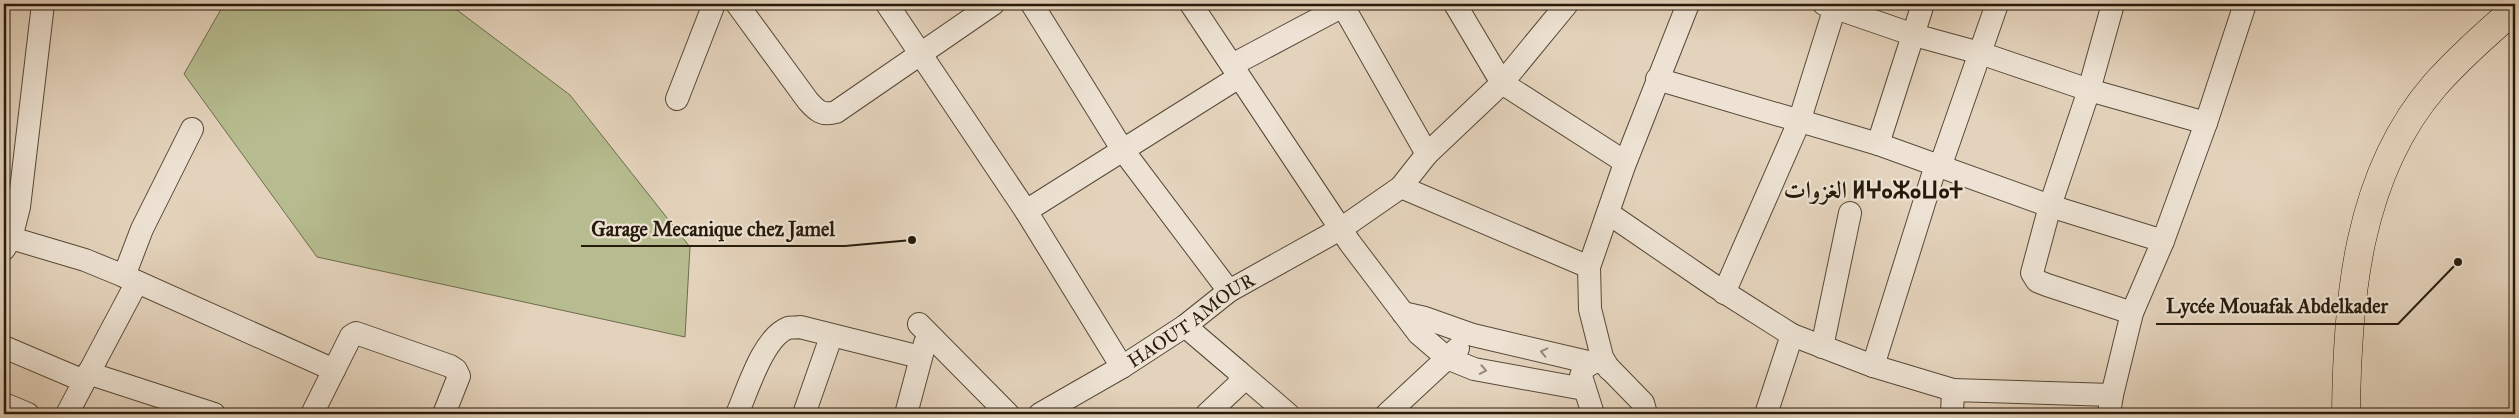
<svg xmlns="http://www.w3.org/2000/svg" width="2519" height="418" viewBox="0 0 2519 418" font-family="'IM FELL Great Primer',Amiri,'Noto Sans Tifinagh',serif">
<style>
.green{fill:#b6bc8f;stroke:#6e6c4d}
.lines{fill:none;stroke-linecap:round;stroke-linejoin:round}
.minor-casing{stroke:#564937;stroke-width:24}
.major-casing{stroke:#261b0b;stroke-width:29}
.minor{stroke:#ede2d3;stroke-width:22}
.major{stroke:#e4d3bc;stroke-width:28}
.oneway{stroke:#938879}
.labels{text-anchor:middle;stroke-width:4.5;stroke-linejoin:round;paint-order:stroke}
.street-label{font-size:19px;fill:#261b0b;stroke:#ede2d3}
.district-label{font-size:24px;font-weight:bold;fill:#261b0b;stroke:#ede2d3}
.leader{fill:none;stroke:#261b0b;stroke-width:2}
.callout-dot{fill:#261b0b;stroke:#ede2d3;stroke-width:2}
.callout-label{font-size:20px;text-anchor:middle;font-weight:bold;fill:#261b0b;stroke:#ede2d3;stroke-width:4.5;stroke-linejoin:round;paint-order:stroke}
</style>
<rect width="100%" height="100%" fill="#e4d3bc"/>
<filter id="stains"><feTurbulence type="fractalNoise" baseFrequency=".004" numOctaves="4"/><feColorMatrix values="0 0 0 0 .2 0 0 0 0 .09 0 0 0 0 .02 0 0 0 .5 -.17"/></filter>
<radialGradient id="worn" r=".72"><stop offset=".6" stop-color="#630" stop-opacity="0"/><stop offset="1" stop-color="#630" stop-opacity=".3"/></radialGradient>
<path class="green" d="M224 4H449L570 95 690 247 685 337 317 257 184 74Z"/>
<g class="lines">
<g class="minor-casing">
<g id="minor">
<path d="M737 4 808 101C817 111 822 116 836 112L993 4"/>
<path d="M887 4 1026 211 1239 77"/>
<path d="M1032 4 1122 149 1229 291"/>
<path d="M1191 4 1350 243 1419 334 1447 358 1474 369 1584 389"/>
<path d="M1455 4 1502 83 1625 162"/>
<path d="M1824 4 1914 35 1980 53 2089 90 2206 123"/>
<path d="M2113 4 2089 90 2050 206 2032 273 2037 281 2047 285 2132 313"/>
<path d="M1232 65 1343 6 1427 154"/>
<path d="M1657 79 1878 144 2050 206 2163 241"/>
<path d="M677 99 714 4"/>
<path d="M1878 144 1923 4"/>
<path d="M1940 167 1997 4"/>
<path d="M1401 187 1427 154 1502 83 1567 4"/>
<path d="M1026 211 1122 367"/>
<path d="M1608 213 1713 285 1792 335 1766 414"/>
<path d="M11 238 85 260 124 276 334 370"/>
<path d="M4 249 11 238 19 207 43 4"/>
<path d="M124 276 142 229 192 129"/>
<path d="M1724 293 1799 122 1835 7"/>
<path d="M1403 313 1425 318 1473 335 1592 363"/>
<path d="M919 324 1008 414"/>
<path d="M1185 326 1239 372 1240 381 1238 385 1207 414"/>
<path d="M1792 335 1873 366 1953 390"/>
<path d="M4 347 84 381"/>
<path d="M1822 347 1850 213"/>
<path d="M1873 366 1936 165"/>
<path d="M1609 369 1602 357 1590 309 1589 267 1624 166 1688 4"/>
<path d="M1239 372 1288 414"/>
<path d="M88 373 214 414"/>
<path d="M4 404 28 414"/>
<path d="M67 414 137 282"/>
<path d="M312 414 351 336 356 333 450 366 456 370 459 376 444 414"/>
<path d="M737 414C747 392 763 337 788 328 791 327 796 328 800 327L920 357"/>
<path d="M804 414 831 337"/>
<path d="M906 414 925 343"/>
<path id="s1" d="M1040 414 1122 367 1185 326 1229 291 1342 228 1401 187 1589 267"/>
<path d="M1387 414 1458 348"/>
<path d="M1593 414 1581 376 1584 368 1596 361 1604 363 1643 403 1646 414"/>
<path d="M1952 414 1953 390 2112 395"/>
<path d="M2109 414 2112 395 2132 313 2163 241 2206 123 2245 4"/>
</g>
</g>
<g class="major-casing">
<path id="major" d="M2346 414C2347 300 2357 175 2435 85 2460 57 2487 33 2515 9"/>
</g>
<use href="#minor" class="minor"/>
<use href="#major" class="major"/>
</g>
<defs><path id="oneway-chevron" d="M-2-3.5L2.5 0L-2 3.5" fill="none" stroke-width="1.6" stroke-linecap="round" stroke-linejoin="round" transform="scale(1.25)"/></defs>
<g class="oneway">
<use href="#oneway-chevron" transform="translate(1544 352) rotate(-167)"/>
<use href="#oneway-chevron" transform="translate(1483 370) rotate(11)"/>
</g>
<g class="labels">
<g class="street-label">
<text dy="7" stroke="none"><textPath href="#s1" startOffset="178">HAOUT AMOUR</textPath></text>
</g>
<g class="district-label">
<text x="1873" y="198">الغزوات ⵍⵖⴰⵣⴰⵡⴰⵜ</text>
</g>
</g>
<path class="leader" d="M912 240L845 246H581M2458 262L2398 324H2156"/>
<g class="callout-dot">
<circle cx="912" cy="240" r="5"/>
<circle cx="2458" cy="262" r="5"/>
</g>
<g class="callout-label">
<text x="713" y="236">Garage Mecanique chez Jamel</text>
<text x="2277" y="313">Lycée Mouafak Abdelkader</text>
</g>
<rect width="2519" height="418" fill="none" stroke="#e4d3bc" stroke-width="20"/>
<rect x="5" y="5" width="2509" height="408" fill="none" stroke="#261b0b" stroke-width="2.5"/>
<rect x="10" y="10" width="2499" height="398" fill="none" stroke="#261b0b"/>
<rect width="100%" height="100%" filter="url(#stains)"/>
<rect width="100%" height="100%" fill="url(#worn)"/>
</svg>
